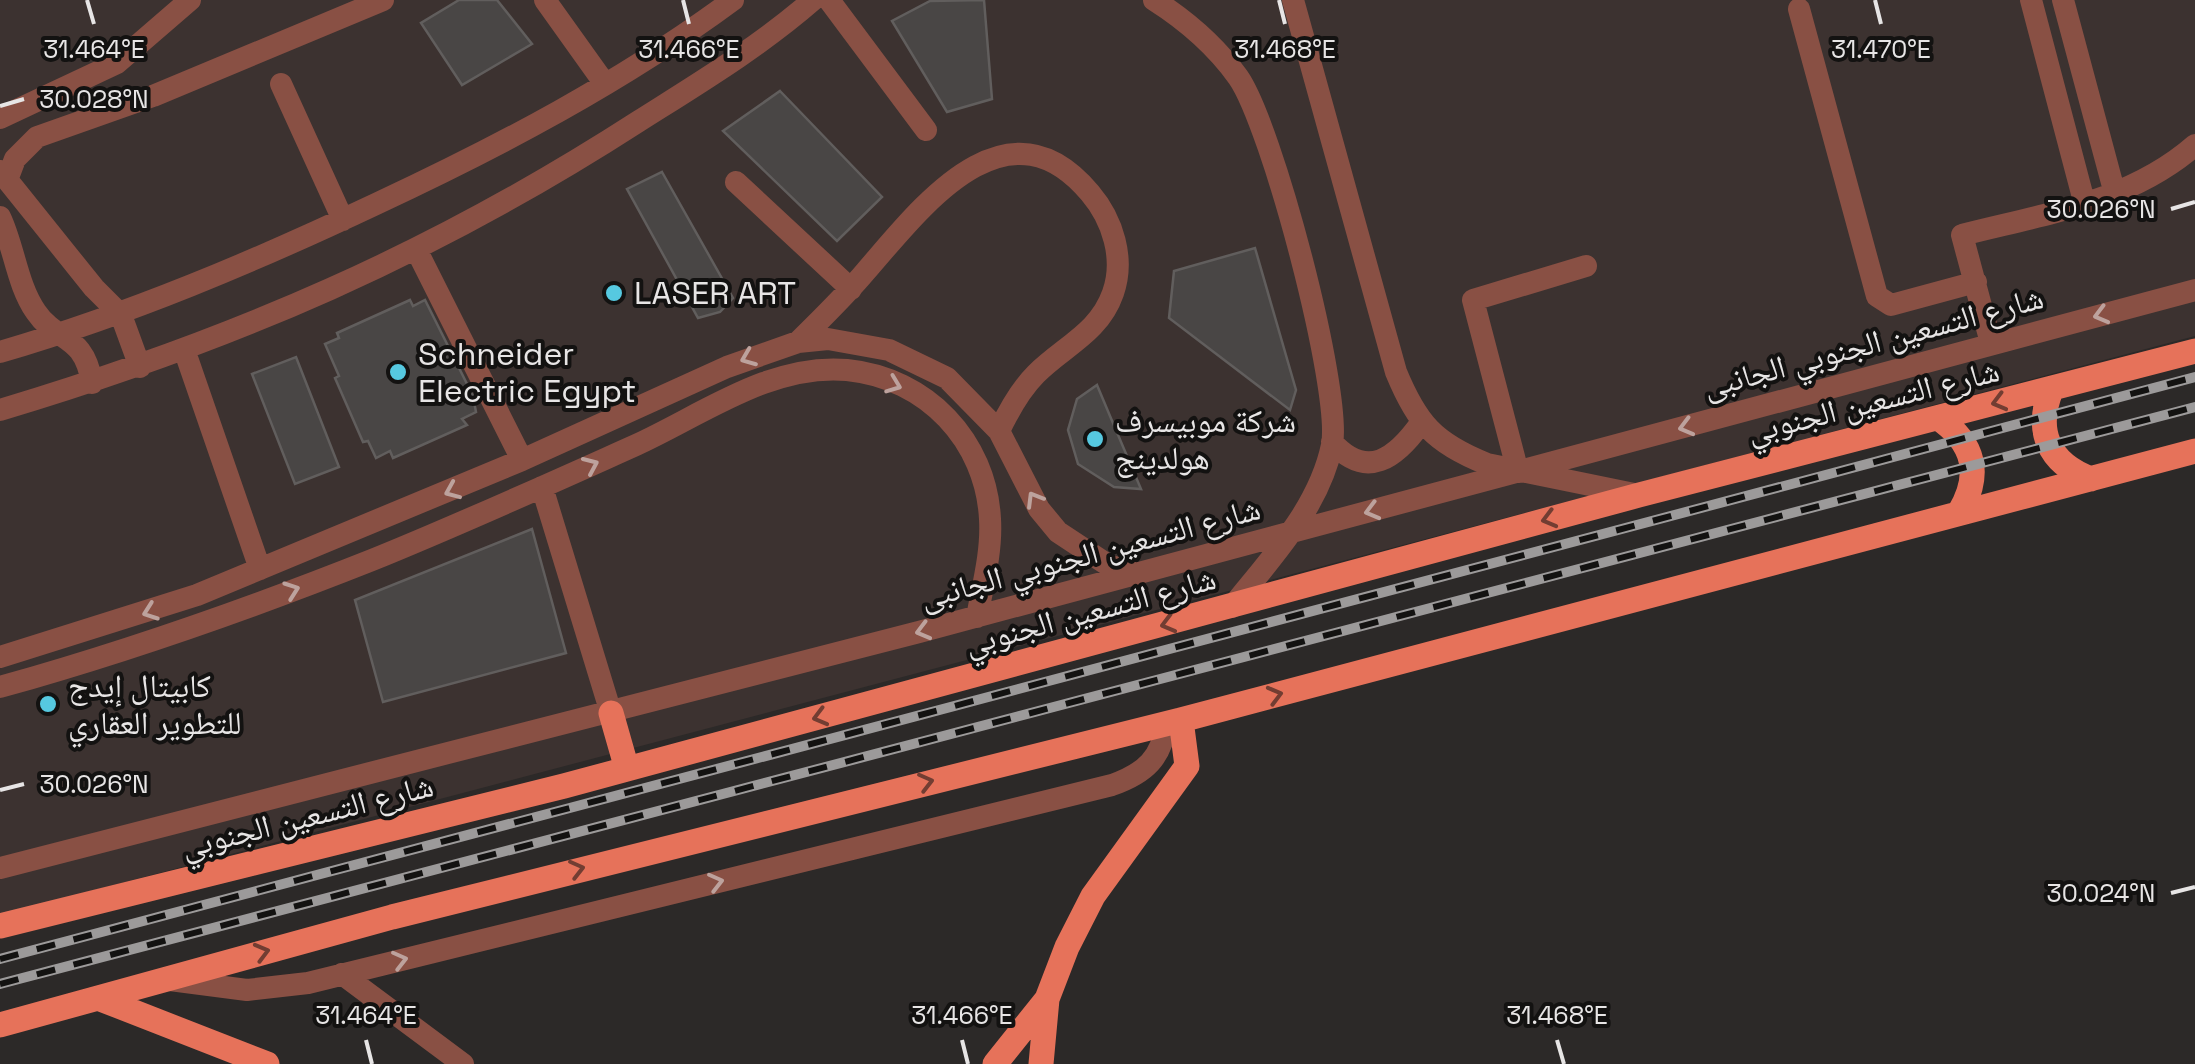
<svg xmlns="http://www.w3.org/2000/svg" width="2195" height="1064" viewBox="0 0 2195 1064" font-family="'Space Grotesk','Noto Naskh Arabic',sans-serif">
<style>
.built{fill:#3c3230}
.building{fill:#494645;stroke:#615e5d;stroke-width:2.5}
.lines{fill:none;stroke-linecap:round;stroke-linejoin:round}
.minor{stroke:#895044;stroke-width:22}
.major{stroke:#e6725a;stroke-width:25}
.rail-casing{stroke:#9c9a9a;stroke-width:10}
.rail{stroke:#131211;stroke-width:6;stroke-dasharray:19;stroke-linecap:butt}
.oneway{stroke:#bda29d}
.oneway2{stroke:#723d32}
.ticks{fill:none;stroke:#e7e5e5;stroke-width:4}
.poi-dot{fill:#56c9e0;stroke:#131211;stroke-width:4}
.labels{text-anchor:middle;stroke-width:8;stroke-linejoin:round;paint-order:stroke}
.poi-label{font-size:32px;fill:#e7e5e5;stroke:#131211;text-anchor:start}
.street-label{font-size:32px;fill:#e7e5e5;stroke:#131211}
.ticks-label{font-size:25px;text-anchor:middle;fill:#e7e5e5;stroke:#131211;stroke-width:8;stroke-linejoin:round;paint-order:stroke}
</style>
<rect width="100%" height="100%" fill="#2c2928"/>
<path class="built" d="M0 0H2195V336L0 915Z"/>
<path class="building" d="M459 0H497L532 44 462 85 421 23Z
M984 0 992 99 947 112 892 21 930 1Z
M780 91 882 197 837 241 723 131Z
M662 172 733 298 720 312 698 318 627 189Z
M1255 248 1296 390 1290 410 1169 318 1174 271Z
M410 300 413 306 425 300 473 396 476 412 462 419 467 425 393 458 390 451 376 458 368 441 363 442 335 378 339 376 325 344 339 338 337 333Z
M296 357 339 467 295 484 252 374Z
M1097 385 1110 416 1141 489 1114 487 1078 464 1068 430 1077 399Z
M532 529 566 653 383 702 355 600Z"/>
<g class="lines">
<path class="minor" d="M545 0 605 84
M829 0 926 130
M1154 0C1187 21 1215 45 1238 77 1272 125 1342 390 1332 445 1319 508 1271 558 1232 607
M1293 0 1396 372C1417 423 1434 443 1487 464L1639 495
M2031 0 2085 205
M2063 0 2115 194
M1799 9 1877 296 1891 305 1976 282
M281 84 343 220
M0 118 117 63 190 0
M0 171 94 288 121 315 140 367
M7 180 15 159 37 137 153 96 383 0
M736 182 851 289
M0 217C14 246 17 285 36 312 57 343 84 333 92 383
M417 251 522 460
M798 342C821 319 845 296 866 271 920 209 1006 93 1090 193 1113 220 1125 259 1113 293 1099 333 1064 346 1036 374 1020 390 1009 410 999 431
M1991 343 1962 235C2044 214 2130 202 2195 145
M0 352C130 314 253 262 376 204 500 146 622 82 733 0
M185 352 260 569
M0 410C234 340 433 254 639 121 699 83 759 47 813 0
M1332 442C1367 481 1396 458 1421 423
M1518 472 1473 300 1586 266
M542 487 611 713
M0 657 197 595 522 460 727 367 798 342 828 339 889 350 947 378 999 431 1039 509 1058 532 1108 565 1138 574
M0 687C126 652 251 608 372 560 461 524 549 484 636 445 702 415 771 363 847 370 927 378 986 441 990 519 992 551 983 585 977 617
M0 868 919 632 2195 290
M342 974 463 1064
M170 980 247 990 308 983 1112 785C1146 773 1161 758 1167 723"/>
<path class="major" d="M2052 388C2034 430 2048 463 2091 479
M1938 418C1975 443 1982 475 1959 513
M611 713 627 769
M0 926 564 786 1639 495 2195 351
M98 998 267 1064
M0 1025 392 917 1181 720 2195 451
M995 1064 1047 999
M1041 1064 1047 999 1067 947 1093 896 1187 766 1181 720"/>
<g class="rail-casing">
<path id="rail" d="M0 959 2195 377
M0 984 2195 407"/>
</g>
<use href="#rail" class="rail"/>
</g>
<defs><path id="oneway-chevron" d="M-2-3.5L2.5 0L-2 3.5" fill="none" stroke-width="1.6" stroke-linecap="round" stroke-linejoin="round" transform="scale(2.5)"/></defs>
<g class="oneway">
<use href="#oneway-chevron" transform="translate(2101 315) rotate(165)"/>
<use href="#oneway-chevron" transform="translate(748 358) rotate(158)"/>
<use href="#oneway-chevron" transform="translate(894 385) rotate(21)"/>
<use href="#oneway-chevron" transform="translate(1686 427) rotate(165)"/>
<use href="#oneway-chevron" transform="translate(591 465) rotate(-24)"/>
<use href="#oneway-chevron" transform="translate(452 491) rotate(157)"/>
<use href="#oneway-chevron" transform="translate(1034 499) rotate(-121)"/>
<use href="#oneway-chevron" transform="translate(1372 511) rotate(165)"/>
<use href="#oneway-chevron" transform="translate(292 590) rotate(-20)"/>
<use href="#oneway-chevron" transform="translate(150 612) rotate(160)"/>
<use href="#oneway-chevron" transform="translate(923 631) rotate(165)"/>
<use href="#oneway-chevron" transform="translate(716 882) rotate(-14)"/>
<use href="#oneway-chevron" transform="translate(400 960) rotate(-14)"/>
</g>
<g class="oneway2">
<use href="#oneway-chevron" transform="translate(1999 402) rotate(165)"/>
<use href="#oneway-chevron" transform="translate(1549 519) rotate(165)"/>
<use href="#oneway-chevron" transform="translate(1168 624) rotate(165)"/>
<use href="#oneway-chevron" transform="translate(1275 695) rotate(-15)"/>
<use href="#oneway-chevron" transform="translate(820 717) rotate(165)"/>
<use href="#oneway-chevron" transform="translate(926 782) rotate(-14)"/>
<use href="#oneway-chevron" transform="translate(577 869) rotate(-14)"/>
<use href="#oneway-chevron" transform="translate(262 952) rotate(-15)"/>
</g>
<path class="ticks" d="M87 0 94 24M683 0 689 24M1279 0 1285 24M1875 0 1881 24M0 106 24 99M2171 209 2195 202M0 790 24 784M2171 893 2195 887M366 1040 372 1064M962 1040 968 1064M1557 1040 1564 1064"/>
<g class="poi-dot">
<circle cx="614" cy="293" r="10"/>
<circle cx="398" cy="372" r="10"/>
<circle cx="1095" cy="439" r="10"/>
<circle cx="48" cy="704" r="10"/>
</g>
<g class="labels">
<g class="poi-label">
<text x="634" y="304">LASER ART</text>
<text x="418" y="365">Schneider<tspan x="418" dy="37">Electric Egypt</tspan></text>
<text x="1115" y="432">شركة موبيسرف<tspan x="1115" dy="37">هولدينج</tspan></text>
<text x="68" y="697">كابيتال إيدج<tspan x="68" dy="37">للتطوير العقاري</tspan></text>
</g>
<g class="street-label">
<text transform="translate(1873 342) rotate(-15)" y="11">شارع التسعين الجنوبي الجانبى</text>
<text transform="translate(1873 401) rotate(-14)" y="11">شارع التسعين الجنوبي</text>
<text transform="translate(1090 553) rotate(-15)" y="11">شارع التسعين الجنوبي الجانبى</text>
<text transform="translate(1090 611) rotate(-15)" y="11">شارع التسعين الجنوبي</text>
<text transform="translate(307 816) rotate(-14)" y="11">شارع التسعين الجنوبي</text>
</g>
</g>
<g class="ticks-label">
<text x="94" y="58">31.464°E</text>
<text x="689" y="58">31.466°E</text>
<text x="1285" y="58">31.468°E</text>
<text x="1881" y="58">31.470°E</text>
<text x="94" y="108">30.028°N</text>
<text x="2101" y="218">30.026°N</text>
<text x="94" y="793">30.026°N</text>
<text x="2101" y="902">30.024°N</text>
<text x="366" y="1024">31.464°E</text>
<text x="962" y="1024">31.466°E</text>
<text x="1557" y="1024">31.468°E</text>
</g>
</svg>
